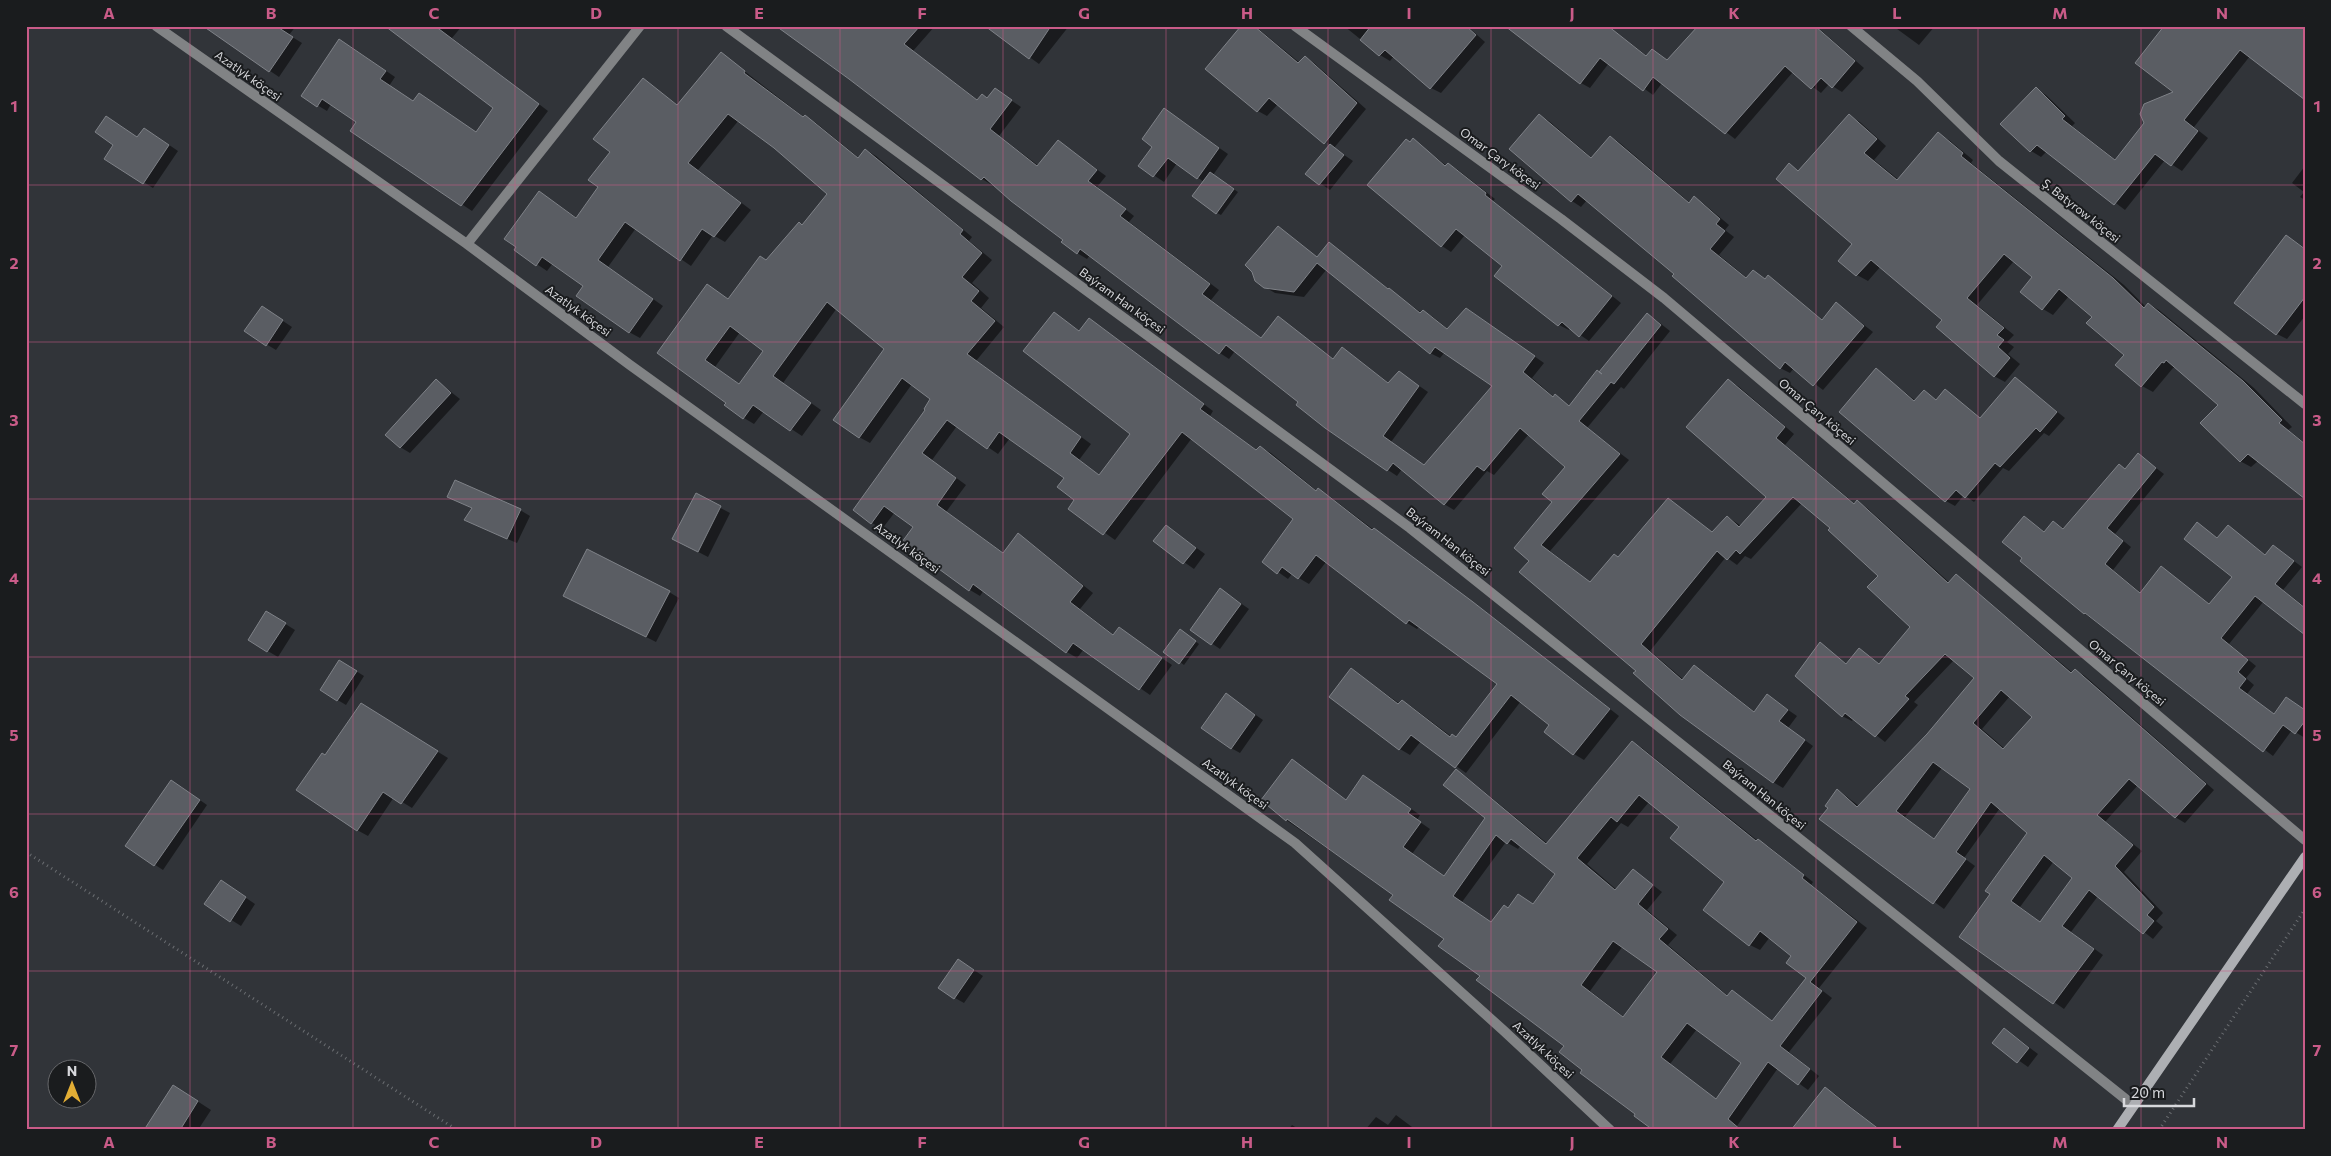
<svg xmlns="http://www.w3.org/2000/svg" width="2331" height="1156" viewBox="0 0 2331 1156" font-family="Commissioner,sans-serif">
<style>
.shadow{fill:#0007;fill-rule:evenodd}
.building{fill:#5a5d63;stroke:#7f8288;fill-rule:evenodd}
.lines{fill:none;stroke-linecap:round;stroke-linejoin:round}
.path{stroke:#6a6d71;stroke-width:3;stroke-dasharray:1 4;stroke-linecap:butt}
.street{stroke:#818385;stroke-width:10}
.secondary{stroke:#adafb3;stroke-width:10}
.grid{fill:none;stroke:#c95b88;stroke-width:1;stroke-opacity:0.55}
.labels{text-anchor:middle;stroke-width:4;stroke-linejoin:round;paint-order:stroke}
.street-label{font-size:12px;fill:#d7d8dc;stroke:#1a1c1e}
.neatline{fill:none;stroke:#c95b88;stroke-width:2}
.grid-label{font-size:16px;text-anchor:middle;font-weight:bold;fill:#c95b88}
</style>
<rect width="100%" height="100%" fill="#313439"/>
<path class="shadow" d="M204 26H296L289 35 302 43 279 77Z
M388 26H462L452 38 548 111 472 211 352 131 358 122 331 104 327 111 317 105 350 46 395 77 389 86 414 103 477 133 495 108Z
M789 26H935L913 51 979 101 988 99 996 90 1021 107 999 136 1039 166 1058 141 1106 176 1097 187 1134 216 1129 222 1219 290 1211 300 1262 339 1279 318 1334 359 1343 348 1390 384 1399 372 1428 392 1391 442 1425 466 1493 386 1445 352 1440 358 1430 353 1327 269 1304 297 1275 293 1265 287 1278 227 1318 258 1329 244 1339 250 1389 290 1422 313 1423 311 1433 317 1449 330 1466 309 1476 315 1544 363 1532 378 1554 397 1570 406 1604 376 1647 315 1656 320 1670 331 1624 389 1621 387 1587 428 1629 460 1550 551 1591 583 1619 558 1668 499 1713 533 1728 517 1741 526 1768 497 1728 381 1738 386 1794 434 1785 445 1855 504 1858 502 1867 508 1950 583 1956 576 1965 582 2073 673 2075 670 2085 676 2214 790 2185 823 2175 817 2138 785 2105 822 2142 851 2124 872 2163 913 2156 921 2163 927 2153 939 2098 896 2071 932 2103 955 2064 1009 1960 936 1992 894 2029 833 2000 808 1964 858 1975 866 1944 909 1821 819 1838 790 1859 806 1928 734 1976 678 1954 660 1914 702 1918 705 1885 742 1854 718 1852 721 1842 716 1820 644 1847 664 1860 650 1880 664 1912 627 1880 576 1832 528 1802 503 1751 559 1745 556 1737 565 1726 557 1650 651 1684 680 1695 666 1704 672 1756 713 1768 696 1797 716 1788 728 1813 746 1783 788 1773 782 1637 670 1531 561 1567 467 1529 434 1494 475 1487 471 1454 510 1444 504 1402 469 1397 476 1388 470 1235 351 1229 359 1220 353 1090 255 1087 259 1077 253 1065 239 993 183 992 185 982 179 785 31ZM2010 696 2033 717 2005 749 1982 729ZM1942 768 1971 789 1935 840 1905 817ZM2054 861 2074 878 2041 923 2020 907Z
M987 26H1069L1039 64Z
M1243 26 1256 27 1300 63 1305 57 1314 63 1366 109 1334 148 1353 161 1330 190 1307 174 1330 145 1278 104 1267 116 1258 111Z
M1344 26H1467L1485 42 1441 93 1431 88 1394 56 1390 61 1380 55Z
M1518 26H1615L1613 30 1647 56 1652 50 1668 61 1699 26H1816L1864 68 1842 92 1829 84 1821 93 1793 72 1735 139 1662 83 1653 95 1609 63 1590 88 1581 83Z
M1893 26H1935L1919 45Z
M2305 26 2250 56 2194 127 2208 138 2182 171 2165 160 2125 210 2047 151 2041 157 2031 151 2036 89 2046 95 2075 123 2072 126 2116 160 2175 93 2137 63Z
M721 53 805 118 816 123 859 158 866 150 876 156 972 237 969 241 992 260 972 283 989 298 981 308 1004 327 976 361 1091 444 1079 460 1100 476 1132 434 1054 313 1080 331 1089 320 1100 326 1213 411 1210 416 1257 451 1260 447 1271 453 1317 491 1329 496 1374 530 1384 536 1483 610 1619 716 1584 760 1574 754 1551 725 1521 701 1466 773 1421 741 1410 755 1400 749 1351 669 1400 704 1402 701 1412 707 1452 737 1457 738 1499 684 1420 626 1417 629 1407 623 1326 562 1309 584 1292 574 1288 579 1264 562 1295 519 1192 438 1115 540 1070 508 1076 500 1066 478 1010 438 998 454 957 426 932 460 966 485 946 512 1004 553 1018 535 1028 541 1093 593 1080 609 1114 635 1119 629 1172 665 1150 695 1084 649 1077 658 1067 652 984 590 980 596 970 590 915 527 895 512 882 529 872 523 932 399 912 384 870 443 859 437 886 349 837 308 783 383 821 410 802 436 764 411 754 424 744 418 727 403 658 353 707 285 729 300 802 226 829 194 774 147 739 120 698 170 751 210 725 242 713 235 691 266 636 228 608 267 663 306 640 338 629 332 585 286 553 263 547 271 516 250 550 199 577 218 600 187 612 151 643 79 679 106ZM740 332 765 350 740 385 715 367Z
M1165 110 1228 154 1213 175 1238 192 1221 215 1217 213 1204 182 1177 163 1164 182 1140 166 1154 146Z
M1540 116 1549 121 1592 158 1611 137 1620 143 1690 203 1694 198 1704 204 1729 225 1725 230 1734 237 1719 255 1747 278 1753 271 1766 280 1769 277 1823 320 1837 304 1873 332 1823 390 1794 368 1790 373 1780 368 1675 274 1587 200 1581 207 1572 201 1511 149Z
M1849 116 1860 122 1886 146 1874 160 1899 180 1938 134 1949 140 1973 160 1971 163 2124 285 2146 307 2149 304 2159 310 2254 388 2292 427 2288 430 2305 443V496L2258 461 2251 467 2240 461 2220 405 2176 367 2173 368 2153 392 2142 386 2126 355 2094 317 2069 296 2053 315 2043 309 2034 277 2014 261 1977 305 2014 335 2007 342 2014 347 2008 354 2020 364 2005 382 1994 376 1944 320 1881 266 1868 281 1857 275 1840 261 1854 244 1789 165 1799 171Z
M153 134 178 151 153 188 106 158 138 138Z
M1413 140 1447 166 1449 164 1458 170 1495 199 1493 201 1621 303 1589 341 1570 328 1569 330 1559 325 1495 276 1504 266 1465 235 1451 252 1442 246 1411 143Z
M2305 166V200L2300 197 2304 192 2292 183Z
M2287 236 2305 248V316L2287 339 2277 334Z
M271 313 292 327 276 350 266 344Z
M1876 370 1916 401 1924 391 1937 400 1945 391 1981 419 2015 378 2065 418 2049 436 2044 433 2009 471 2003 468 1974 502 1964 495 1955 506 1946 501 1841 412Z
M437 381 460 399 410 453 400 447Z
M2139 455 2164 474 2115 534 2131 547 2113 570 2141 593 2162 568 2211 605 2233 577 2198 524 2219 539 2228 527 2266 555 2274 546 2302 567 2283 590 2305 607V633L2264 601 2229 644 2256 666 2246 678 2254 685 2247 694 2275 715 2305 711V738L2292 730 2273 756 2084 613 2024 558 2025 517 2045 532 2054 522 2065 529Z
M696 495 730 513 708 557 683 544Z
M449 497 520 510 530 516 517 543 475 525 473 509Z
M1166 526 1205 554 1194 569 1154 541Z
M669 592 679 598 656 642 575 601Z
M1229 595 1249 609 1220 649 1192 630Z
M276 618 295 630 278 657 249 640Z
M1184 633 1199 644 1184 665 1180 662Z
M340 661 364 676 346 705 321 690Z
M1227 695 1263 720 1240 753 1231 748Z
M371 711 448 758 412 808 394 797 368 836 357 830 326 756Z
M1632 742 1642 748 1758 841 1768 846 1813 882 1811 885 1867 928 1819 988 1832 998 1789 1052 1819 1076 1808 1090 1778 1068 1737 1126 1742 1130H1656L1584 1070 1565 1045 1395 895 1286 820 1292 761 1347 801 1374 783 1420 815 1417 820 1430 829 1412 854 1445 877 1487 818 1456 771 1466 777 1548 844ZM1649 802 1680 827 1726 882 1750 945 1760 950 1770 937 1793 956 1808 978 1773 1022 1732 992 1728 996 1668 945 1677 935 1647 910 1662 892 1633 870 1617 890 1587 864 1621 823 1628 827ZM1506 842 1518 849 1521 845 1557 874 1534 905 1508 909 1492 923 1462 902ZM1623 946 1658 972 1624 1017 1590 991ZM1697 1029 1743 1063 1717 1100 1670 1064Z
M180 786 207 805 163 870 126 846Z
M230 887 255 904 241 926 206 904Z
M968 966 983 976 964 1003 955 998Z
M2005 1029 2038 1054 2028 1067 1994 1043Z
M174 1086 211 1110 198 1130H146Z
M1825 1089 1835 1094 1880 1130H1793Z
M1396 1115 1416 1130H1365L1376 1117 1388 1125Z
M1292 1125 1300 1130H1288Z"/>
<path class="building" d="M203 26H276L293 37 269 72Z
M385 26H435L539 104 461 206 350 131 356 122 322 99 317 107 301 96 339 39 386 71 380 79 413 101 419 93 476 132 493 108Z
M776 26H920L904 44 977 100 982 94 987 98 995 88 1012 100 990 129 1037 166 1058 140 1097 170 1088 181 1126 209 1120 216 1210 284 1202 294 1261 338 1278 316 1333 359 1342 347 1388 383 1399 371 1419 386 1383 436 1424 465 1492 386 1435 347 1430 354 1317 263 1294 292 1264 288 1255 281 1252 272 1245 265 1278 226 1317 257 1329 242 1388 289 1389 288 1420 313 1423 310 1447 329 1466 308 1535 356 1523 372 1553 397 1555 394 1569 406 1597 370 1602 374 1599 372 1647 313 1661 325 1614 384 1611 382 1579 421 1620 454 1541 545 1590 582 1614 554 1618 557 1668 498 1712 532 1727 516 1739 527 1766 497 1686 427 1728 379 1785 427 1776 438 1854 504 1857 500 1948 583 1956 574 2071 673 2075 669 2206 784 2175 818 2129 779 2097 815 2133 845 2115 866 2154 907 2147 915 2154 921 2143 934 2089 890 2062 926 2094 949 2053 1004 1959 937 1990 894 1985 891 2027 833 1991 802 1956 852 1966 859 1933 904 1819 819 1828 808 1825 806 1837 789 1857 807 1927 734 1974 678 1945 654 1905 696 1909 699 1875 737 1845 713 1842 717 1795 676 1820 642 1846 664 1859 648 1879 664 1910 627 1867 587 1878 576 1828 530 1830 528 1793 497 1740 554 1736 550 1727 560 1717 551 1641 644 1682 680 1694 665 1754 712 1767 694 1788 710 1779 721 1805 740 1773 783 1680 715 1633 673 1636 671 1519 572 1529 561 1514 548 1552 502 1542 494 1565 467 1520 428 1484 471 1477 466 1444 505 1393 463 1387 471 1325 428 1296 405 1298 402 1226 345 1219 354 1080 249 1077 254 1061 242 1063 240 1011 201 984 177 981 180 849 79ZM2001 690 2032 717 2003 749 1973 723ZM1933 762 1970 789 1934 839 1896 811ZM2044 855 2072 878 2040 922 2011 901Z
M985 26H1051L1029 59Z
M1241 26H1254L1298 63 1305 56 1357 103 1324 144 1269 98 1257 112 1205 69Z
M1371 26H1466L1476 35 1430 89 1385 50 1379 56 1360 40Z
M1505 26H1608L1646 56 1652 49 1667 60 1698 26H1815L1855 61 1832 88 1821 78 1811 89 1785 66 1725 134 1653 77 1643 91 1600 58 1580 84Z
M2164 26H2305V100L2240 50 2184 120 2198 131 2171 166 2155 154 2114 205 2037 145 2030 152 2000 124 2036 87 2065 116 2062 119 2115 160 2144 123 2140 114 2144 104 2173 92 2135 63Z
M721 52 745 71 744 73 803 117 805 115 858 158 865 149 963 230 960 234 982 253 962 277 979 291 971 301 995 321 967 354 1081 437 1070 453 1099 475 1130 434 1023 351 1054 312 1079 331 1089 318 1204 404 1200 409 1256 450 1260 446 1316 491 1318 488 1372 530 1374 528 1473 602 1610 709 1573 755 1544 732 1549 725 1511 695 1455 768 1411 735 1399 750 1329 697 1351 668 1398 704 1402 700 1450 737 1452 734 1456 737 1497 684 1409 620 1406 624 1316 555 1298 579 1282 567 1277 574 1262 562 1293 519 1182 432 1103 535 1068 509 1074 500 1057 487 1064 478 999 432 987 449 947 420 922 453 956 478 937 505 1003 553 1018 533 1083 586 1070 602 1113 635 1119 627 1162 658 1139 690 1073 643 1066 653 973 584 969 591 902 542 913 527 884 506 871 524 853 510 925 410 924 409 930 399 902 378 859 438 833 420 884 349 827 302 773 376 811 403 790 431 753 405 743 419 724 405 726 403 657 353 707 284 728 299 760 256 766 260 799 222 802 225 827 194 774 148 728 114 688 163 741 203 714 237 702 229 680 261 625 222 598 260 653 299 629 333 576 296 583 286 542 257 536 266 514 250 516 247 504 239 539 191 576 218 598 187 588 180 610 152 593 139 643 78 677 105ZM730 326 763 351 739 384 705 360Z
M1164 108 1219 148 1197 179 1168 158 1153 177 1138 166 1152 147 1142 139Z
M1539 114 1591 158 1610 136 1689 203 1694 196 1720 219 1716 224 1725 231 1710 249 1746 278 1753 270 1765 279 1768 275 1822 320 1836 302 1864 326 1813 386 1785 362 1780 369 1672 276 1674 274 1578 194 1571 202 1509 149Z
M1849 114 1877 139 1864 153 1897 180 1938 132 1963 153 1961 156 2113 278 2144 308 2148 303 2243 381 2282 420 2279 423 2305 444V499L2248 454 2240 462 2200 423 2218 405 2166 360 2164 363 2162 362 2141 387 2115 365 2124 355 2086 323 2092 317 2059 289 2042 310 2020 292 2032 277 2004 254 1967 298 2004 328 1997 335 2004 340 1998 347 2010 358 1994 377 1936 327 1942 320 1871 260 1856 276 1838 261 1852 244 1776 179 1789 163 1798 171Z
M106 116 137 137 144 128 169 145 143 184 104 159 113 145 95 132Z
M1413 138 1445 166 1448 163 1486 193 1485 195 1612 296 1579 337 1562 322 1558 326 1494 276 1502 266 1456 229 1441 247 1367 185 1406 139 1410 142Z
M1330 144 1344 155 1319 185 1305 174Z
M1210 172 1234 189 1216 214 1192 196Z
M2286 235 2305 249V297L2276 335 2234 303Z
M262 306 283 320 266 346 244 331Z
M1876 368 1914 401 1924 390 1936 400 1945 389 1980 418 2015 377 2057 412 2040 432 2036 428 2000 467 1995 463 1965 498 1956 490 1945 502 1839 412Z
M436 379 451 393 400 448 385 435Z
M2138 453 2156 468 2107 528 2123 541 2105 564 2140 593 2161 566 2209 604 2220 591 2232 577 2184 539 2197 522 2217 538 2228 525 2265 555 2273 545 2294 561 2275 584 2305 608V635L2255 596 2221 638 2248 660 2238 672 2246 679 2239 688 2274 714 2286 697 2305 710V721L2295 734 2283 725 2263 752 2085 613 2084 614 2020 561 2022 558 2002 542 2024 516 2044 532 2053 521 2063 529 2119 464 2125 469Z
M455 480 521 509 507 539 464 520 472 508 447 497Z
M696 493 721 506 698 552 672 539Z
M1166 525 1196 548 1183 564 1153 541Z
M587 549 670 591 646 637 563 596Z
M1220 588 1241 604 1211 645 1190 630Z
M266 611 286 623 267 652 248 640Z
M1180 629 1196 641 1179 664 1163 652Z
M339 660 357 671 337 701 320 690Z
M1226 693 1255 715 1231 749 1201 728Z
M361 703 438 751 401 804 383 792 357 831 296 790 322 753 325 755Z
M1632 741 1756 841 1758 839 1804 875 1802 878 1857 922 1810 982 1822 991 1780 1046 1810 1069 1798 1085 1768 1062 1728 1119 1741 1130H1653L1634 1116 1635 1114 1580 1073 1582 1070 1559 1052 1564 1046 1476 980 1480 976 1438 946 1444 939 1389 900 1393 895 1287 819 1286 821 1261 800 1292 759 1346 800 1363 775 1411 809 1408 813 1421 822 1403 847 1444 876 1485 818 1443 785 1456 769 1546 844ZM1639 795 1679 827 1670 838 1724 882 1703 910 1749 946 1760 931 1791 956 1786 963 1806 978 1772 1021 1732 990 1727 996 1659 939 1668 929 1638 904 1653 885 1633 869 1615 890 1577 858 1611 817 1617 822ZM1496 835 1507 844 1511 839 1555 874 1533 904 1518 894 1508 908 1504 905 1491 922 1453 896ZM1613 941 1657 972 1623 1017 1581 985ZM1687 1023 1741 1063 1716 1099 1661 1057Z
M171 780 200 800 154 866 125 846Z
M221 880 246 897 230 922 204 904Z
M958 959 974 970 954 999 938 988Z
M2004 1028 2029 1048 2017 1063 1992 1043Z
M173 1085 198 1101 180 1130H144Z
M1825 1087 1850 1107 1880 1130H1791Z"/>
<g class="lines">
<path class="path" d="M26 852 457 1130
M2159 1130 2305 909"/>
<path class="street" d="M156 26 467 244 630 365 1295 843 1503 1030 1610 1130
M726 26 1410 528 2133 1105
M1295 26 1561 219 1664 298 2305 840
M1851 26 1917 81 1999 161 2305 404
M467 244 640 26"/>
<path class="secondary" d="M2117 1130 2305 857"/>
</g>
<path class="grid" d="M190 26V1130M353 26V1130M515 26V1130M678 26V1130M840 26V1130M1003 26V1130M1166 26V1130M1328 26V1130M1491 26V1130M1653 26V1130M1816 26V1130M1978 26V1130M2141 26V1130M26 185H2305M26 342H2305M26 499H2305M26 657H2305M26 814H2305M26 971H2305"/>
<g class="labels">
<g class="street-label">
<text transform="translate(248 76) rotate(35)" y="4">Azatlyk köçesi</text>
<text transform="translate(1500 159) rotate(36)" y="4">Omar Çary köçesi</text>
<text transform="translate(2081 211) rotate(38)" y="4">Ş. Batyrow köçesi</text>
<text transform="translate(1122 301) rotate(36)" y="4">Baýram Han köçesi</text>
<text transform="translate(578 311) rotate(36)" y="4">Azatlyk köçesi</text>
<text transform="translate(1817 412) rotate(40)" y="4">Omar Çary köçesi</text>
<text transform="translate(1448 542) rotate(38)" y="4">Baýram Han köçesi</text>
<text transform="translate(907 548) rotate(36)" y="4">Azatlyk köçesi</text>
<text transform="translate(2127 673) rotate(40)" y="4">Omar Çary köçesi</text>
<text transform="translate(1235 784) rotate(36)" y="4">Azatlyk köçesi</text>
<text transform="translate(1764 795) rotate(39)" y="4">Baýram Han köçesi</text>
<text transform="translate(1543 1050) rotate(43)" y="4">Azatlyk köçesi</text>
</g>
</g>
<rect width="2331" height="1156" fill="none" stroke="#1a1c1e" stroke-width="55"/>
<g transform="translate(72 1084)"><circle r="24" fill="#1a1c1e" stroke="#66676a"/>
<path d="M0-4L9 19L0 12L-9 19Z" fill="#e3ae35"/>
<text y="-8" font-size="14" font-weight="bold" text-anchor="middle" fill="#d7d8dc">N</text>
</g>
<path d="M2124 1098v8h70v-8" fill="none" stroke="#d7d8dc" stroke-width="2.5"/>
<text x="2131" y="1098" font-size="15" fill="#d7d8dc" stroke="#1a1c1e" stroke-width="4" paint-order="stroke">20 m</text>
<rect x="28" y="28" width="2276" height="1100" class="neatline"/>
<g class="grid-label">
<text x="109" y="19">A</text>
<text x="271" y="19">B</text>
<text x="434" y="19">C</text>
<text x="596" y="19">D</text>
<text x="759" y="19">E</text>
<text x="922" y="19">F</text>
<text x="1084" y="19">G</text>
<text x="1247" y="19">H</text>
<text x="1409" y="19">I</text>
<text x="1572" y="19">J</text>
<text x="1734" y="19">K</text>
<text x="1897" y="19">L</text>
<text x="2060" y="19">M</text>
<text x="2222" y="19">N</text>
<text x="14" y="112">1</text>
<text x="2317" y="112">1</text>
<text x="14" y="269">2</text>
<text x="2317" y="269">2</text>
<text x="14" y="426">3</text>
<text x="2317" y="426">3</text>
<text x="14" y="584">4</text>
<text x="2317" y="584">4</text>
<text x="14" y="741">5</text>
<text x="2317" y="741">5</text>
<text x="14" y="898">6</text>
<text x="2317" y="898">6</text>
<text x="14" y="1056">7</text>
<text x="2317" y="1056">7</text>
<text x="109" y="1148">A</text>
<text x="271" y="1148">B</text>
<text x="434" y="1148">C</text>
<text x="596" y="1148">D</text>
<text x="759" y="1148">E</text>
<text x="922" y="1148">F</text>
<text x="1084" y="1148">G</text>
<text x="1247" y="1148">H</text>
<text x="1409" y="1148">I</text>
<text x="1572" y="1148">J</text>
<text x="1734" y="1148">K</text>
<text x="1897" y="1148">L</text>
<text x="2060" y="1148">M</text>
<text x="2222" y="1148">N</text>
</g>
</svg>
